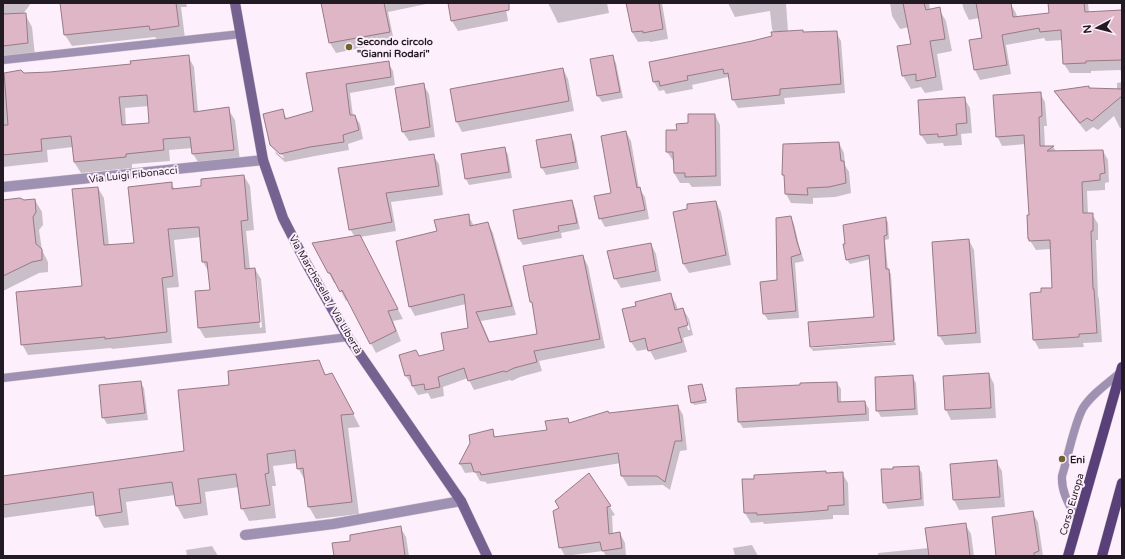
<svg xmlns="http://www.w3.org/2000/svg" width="1125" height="559" viewBox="0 0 1125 559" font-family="'Varela Round',sans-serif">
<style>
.shadow{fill:#0003;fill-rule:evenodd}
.building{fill:#dfb6c6;stroke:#977a85;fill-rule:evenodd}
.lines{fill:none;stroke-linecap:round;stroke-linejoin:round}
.lane-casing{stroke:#dacdd9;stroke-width:9}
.street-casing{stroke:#dacdd9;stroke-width:11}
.secondary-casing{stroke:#dacdd9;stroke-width:11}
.primary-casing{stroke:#dacdd9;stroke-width:11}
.lane{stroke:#9e91b2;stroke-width:8}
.street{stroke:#9e91b2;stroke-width:10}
.secondary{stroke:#756291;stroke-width:10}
.primary{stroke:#594078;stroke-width:10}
.poi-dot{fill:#716330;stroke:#fdeffc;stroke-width:1.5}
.labels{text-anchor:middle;stroke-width:4;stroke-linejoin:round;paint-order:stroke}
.poi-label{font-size:10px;font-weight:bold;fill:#231b23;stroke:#fdeffc;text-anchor:start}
.street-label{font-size:10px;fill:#231b23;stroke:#fdeffc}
</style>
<rect width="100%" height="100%" fill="#fdeffc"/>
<path class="shadow" d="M3 3H31L23 14H25L32 27 35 56 3 59Z
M61 3H186L187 7H181L185 38 158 41 155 37 72 46 65 35Z
M322 3H431L388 12 394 41 336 53 330 43Z
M449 3H505L508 21 458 31 452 21Z
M548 3H607L609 13 558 23Z
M627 3H662L668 39 650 42 649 41 638 42 632 32Z
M728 3H786L788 32 804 33 836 32 841 41 845 93 784 98 785 104 738 108 733 99 730 82 728 77 692 85 693 89 666 94 664 90 659 91 654 82 752 42 773 36 774 33 772 29 770 11 735 17Z
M890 3H929L930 10 939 9 946 21 952 51 937 54 943 90 925 93 921 87 911 89 903 76 898 47 912 45 909 27 900 29 892 16Z
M962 3H1010L1016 13 1017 17 1050 14 1049 3H1088L1089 13 1122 10V72L1120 70 1091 71V73H1070L1064 64 1063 40 1046 41 1044 38 1006 45 1011 74 980 80 975 70 970 41 983 39 979 18 969 20 964 10Z
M188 56 194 67 198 112 228 109 235 120 240 161 200 165 193 154V148L169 150 170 161 132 164V168L81 173 74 162 73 147 47 150 48 162 3 167V75L21 71 23 74H50L132 65ZM149 106 150 124 126 126 125 108Z
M612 56 616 63 623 98 602 102 598 96 592 60Z
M388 62 393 71 395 85 350 93 353 116H355L360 124 363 139 348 144 349 150 315 156 285 162 276 154 275 151 283 158 284 157 273 147V148L271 145 282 110 287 119 314 112 307 74Z
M563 69 568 79 574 111 462 132 457 122 452 90Z
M1122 82V128H1120L1114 116 1098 130 1093 127 1086 132 1061 101 1056 92 1089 87 1090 89H1117V83Z
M423 84 429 94 435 137 409 141 403 132Z
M1040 93 1045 102 1047 126H1044L1045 147H1053L1057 152 1103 151 1108 160 1109 182 1105 183V190L1087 191 1088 214H1092L1098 224V240H1096L1098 296 1099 299 1102 342 1083 343 1084 347 1039 349 1034 340 1042 293 1053 289 1051 249 1036 250 1029 239 1028 216H1030L1026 144 1002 146 997 136Z
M964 98 970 108 972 133 961 134 962 145 944 146 943 143 927 144 921 135Z
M715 115 720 125 721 186 692 187 689 183H680L674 173V162L667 152 678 131 689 124Z
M626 132 631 141 639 188 645 197 649 219 605 227 600 218 612 193Z
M570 135 574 142 579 169 546 175 542 168 537 141Z
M839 143 844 153 845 165 849 172 851 193 835 197 813 198V204L791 203 786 194 785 178 783 175Z
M504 148 508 154 512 178 469 185 466 179Z
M433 155 439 164 443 195 391 202 396 231 360 237 403 319 393 321 401 341 376 353 348 300 346 301 336 282 334 283 329 273 355 237 350 229 339 169Z
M244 176 250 186 254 230 246 231 250 269H255L261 279 266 333 205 338 199 328 196 292 211 291 209 272 203 262 201 237 174 240 179 287 167 288 172 343 112 349 111 348 28 355 22 344 83 287 98 188 104 198 109 246 135 244 171 183 175 190 202 187ZM255 279H257L262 327 260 328Z
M35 200 42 212 43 225 39 230 42 250 48 262V272L39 273 3 291V201H24Z
M571 201 575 208 580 229 561 233 562 238 523 245 519 239Z
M716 202 721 212 731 265 689 273 683 263Z
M468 215 474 226 488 223 493 233 516 315 481 321 490 342 538 334 534 307 531 302 583 256 588 266 605 348 539 361 542 371 520 377 512 381 510 380 474 390 468 378 443 387 444 396 431 399 428 393 418 395 406 376 419 357 445 351 469 328 466 304 415 316 410 307 438 232Z
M790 217 794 224 800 249 804 261 795 263 799 318 768 320 764 314 778 281Z
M885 218 888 222 889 239 885 240 888 270 891 274 895 340 811 346V348L809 322 875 318 871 259 850 264 847 260 844 245 847 244 845 226Z
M969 240 974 250 981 343 945 345 939 335Z
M651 244 656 254 661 281 621 288 615 278Z
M670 294 676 304 678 310 683 309 689 319 693 335 683 338 687 352 655 360 649 349 637 351 631 342 637 307ZM685 318H687L690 330H688Z
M895 342 896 345 813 351 811 348Z
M318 361 326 375 339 387 360 427 348 428 359 514 316 519 309 507 306 482 298 468 297 463 273 466 276 486H272L276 518 249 521 242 508 239 487 205 492 208 515 184 519 177 506 175 495 126 502 129 525 104 528 97 515 96 505 3 518V477L185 452 230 385Z
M989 374 994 384 996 418 951 420 946 410 944 376Z
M912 376 916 383 918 415 881 417 877 410Z
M140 382 144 388 148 420 107 424 103 417Z
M837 383 841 389V403L865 402 869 409V421L743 428 739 422Z
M702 385 707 403 694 405 692 402Z
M678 406 683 415 687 450 680 451 670 490 663 485 628 486 622 476 621 463 487 484 486 482 480 481 475 472 465 473 460 464 492 430 496 438 548 431 567 419 570 424 609 414Z
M996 461 1002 471 1005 507 959 510 954 500 951 465Z
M918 467 922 473 924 506 888 509 884 502Z
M826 472 827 474 842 473 848 483 849 515H833V519L764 524 763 522 751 523 745 513Z
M589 474 615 515 612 516 613 534 620 533 625 543 626 556H606L603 551 565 556 560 547 561 509Z
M1032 512 1038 522 1043 556H997Z
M965 524 971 534 974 556H878V553L929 548Z
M400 527 406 537 409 556H335L351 542Z
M752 545 758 556H735L733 548Z
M212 546 218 556H187L186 550Z"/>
<path class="building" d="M60 3H176L179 26 150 30 149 26 64 35Z
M321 3H384L390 32 329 43Z
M448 3H509V10L451 21Z
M626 3H659L663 29 643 33V31L632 32Z
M903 3H924L926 10 940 7 945 39 930 41 936 77 916 81V74L902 76 897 46 911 44Z
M976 3H1011L1013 17 1049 13 1048 3H1084L1085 12 1122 10V60L1086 61V63L1063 64 1061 30 1040 32 1039 28 1002 35 1007 65 974 70 969 40 982 38Z
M26 13 28 43 3 46V14Z
M803 30V32L837 31 841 84 780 89V95L732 100 728 73 724 74 723 69 687 76 688 80 660 86 659 81 653 82 649 62 752 41 772 36 771 32Z
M189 55 194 112 229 107 234 150 192 154 190 137 163 139 164 150 126 154V157L74 162 71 136 41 139 42 151 3 155V125H8L4 73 21 70 24 73 50 72 131 64 130 61ZM147 95 149 123 122 125 119 97Z
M613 55 620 92 597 96 590 59Z
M389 61 391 77 346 84 350 115H355L359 130 343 135 344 142 310 147 280 154 270 145 263 114 283 109 285 119 313 111 306 73Z
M563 68 569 101 456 122 450 89Z
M424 83 430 127 402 132 395 88Z
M1089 86V88L1122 89V96L1092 121 1087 118 1080 123 1054 91Z
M1041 92 1042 116 1039 117 1040 146H1054L1047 151 1103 150 1105 173 1100 174V180L1082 182 1083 213H1093V231H1091L1093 289H1094L1097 333 1079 334V337L1033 340 1030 293 1041 292V288H1052L1050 240 1029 241V239H1028L1027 215H1029L1024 135 996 137 993 95Z
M965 97 967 123 956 124 957 135 938 137V134L920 135 918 100Z
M688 114H715L716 176 685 177V173H674L673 152H666V130H677L676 124 688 123Z
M626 131 637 188 640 187 645 210 599 219 594 196 611 193 601 136Z
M571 134 576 162 541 168 536 140Z
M839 142 841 161H844L846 183 829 187 807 188 808 195 785 194 784 175H782L783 144Z
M505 147 509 172 465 179 461 154Z
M434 154 439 186 386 193 392 222 349 230 338 168Z
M244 175 248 220 241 221 245 269 255 268 260 322 198 328 195 291 210 290 207 262H202L199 227 168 229 173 276 162 278 167 332 105 339V337L21 345 16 292 82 286 72 189 98 187 104 245 134 243 128 187 172 182V189L201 186V179Z
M20 198 24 200 35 199 36 212 33 217 36 244 42 249V260L32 262 3 276V200Z
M572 200 577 223 558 226 559 231 518 239 513 210Z
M716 201 726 255 683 264 673 212 687 209V204Z
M469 214 470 226 488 222 512 306 476 312 489 342 537 334 532 302H530L523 266 583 255 600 339 534 351 537 362 514 368 506 372 504 371 468 381 464 368 438 377 440 387 425 390 424 384 412 386 410 375 405 376 399 355 416 350 419 356 444 350 441 333 468 328 464 294 409 307 396 241 437 231 434 220Z
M791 216 797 242 801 254 791 257 796 311 763 314 760 282 777 280 776 218Z
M886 217 887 235 884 236 886 269H889L894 341 810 347 808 322 874 317 869 255 846 260 843 244H845L843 225Z
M360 235 398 309 388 311 396 331 370 344 342 290 340 292 330 273H328L312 243Z
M969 239 976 333 938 336 932 242Z
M651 243 656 271 614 279 607 251Z
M671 293 675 310 683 308 688 325 678 328 682 342 648 351 645 338 630 342 622 309 636 306 635 302Z
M319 360 325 375 332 373 354 414 341 415 352 502 308 507 303 468 297 469 295 450 267 454 269 473 265 474 270 505 241 509 236 474 198 479 201 503 176 506 172 482 119 489 122 512 96 516 93 492 3 505V476L184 451 178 390 229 385 228 371Z
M989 373 991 408 945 410 943 376Z
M913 375 915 409 876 411 875 377Z
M141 381 145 413 102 418 99 385Z
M837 382 838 402 865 401 866 414 738 422 736 388 800 385V383Z
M702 384 706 400 691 403 688 386Z
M678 405 682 441H675L665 482 657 476H621L618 453 481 475 480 472H474L471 463 459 464 470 443 469 435 493 429 494 437 547 430 545 421 568 418 569 423 608 411 609 413Z
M997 460 1000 497 953 500 950 464Z
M919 466 921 499 883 503 881 469H893V467Z
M826 471V473L843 472 844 505 828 506V510L805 512 757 515V513H744L742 479H754V475Z
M589 473 611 506 607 507 609 534 620 532 622 548 602 551 600 542 559 548 553 511 559 508 555 501Z
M1033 511 1039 551 1034 553V556H996L992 517Z
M966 523 970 556H929L925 528Z
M401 526 405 556H334L332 543 350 541V535Z"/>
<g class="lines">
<g class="lane-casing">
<path id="lane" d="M3 60 241 34
M3 378 348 337
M1078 521C1070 506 1061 493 1062 476 1068 457 1074 424 1083 408 1092 394 1108 383 1121 372"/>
</g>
<g class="street-casing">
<path id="street" d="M3 187 263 160
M245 535 333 524 461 501"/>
</g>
<g class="secondary-casing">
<path id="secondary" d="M235 3 263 160 283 218 305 261 348 337 461 501 487 556"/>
</g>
<g class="primary-casing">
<path id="primary" d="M1068 556 1122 367
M1102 556 1122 483"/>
</g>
<use href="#lane" class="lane"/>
<use href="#street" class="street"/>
<use href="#secondary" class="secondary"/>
<use href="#primary" class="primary"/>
</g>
<g class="poi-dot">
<circle cx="349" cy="47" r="4"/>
<circle cx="1062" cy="459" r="4"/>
</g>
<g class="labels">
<g class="poi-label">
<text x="357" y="45">Secondo circolo<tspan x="357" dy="12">"Gianni Rodari"</tspan></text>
<text x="1070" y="463">Eni</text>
</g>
<g class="street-label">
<text transform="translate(133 174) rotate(-6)" y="4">Via Luigi Fibonacci</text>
<text transform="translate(326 294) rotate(60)" y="4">Via Marchesella / Via Libertà</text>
<text transform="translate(1071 504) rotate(-74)" y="4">Corso Europa</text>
</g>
</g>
<rect width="1125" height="559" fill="none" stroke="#231b23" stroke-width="8"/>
<g transform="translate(1097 28) rotate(263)" stroke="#fdeffc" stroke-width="3" paint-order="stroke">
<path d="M0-3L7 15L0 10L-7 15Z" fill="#231b23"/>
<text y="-6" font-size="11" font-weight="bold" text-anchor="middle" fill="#231b23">N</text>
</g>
</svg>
